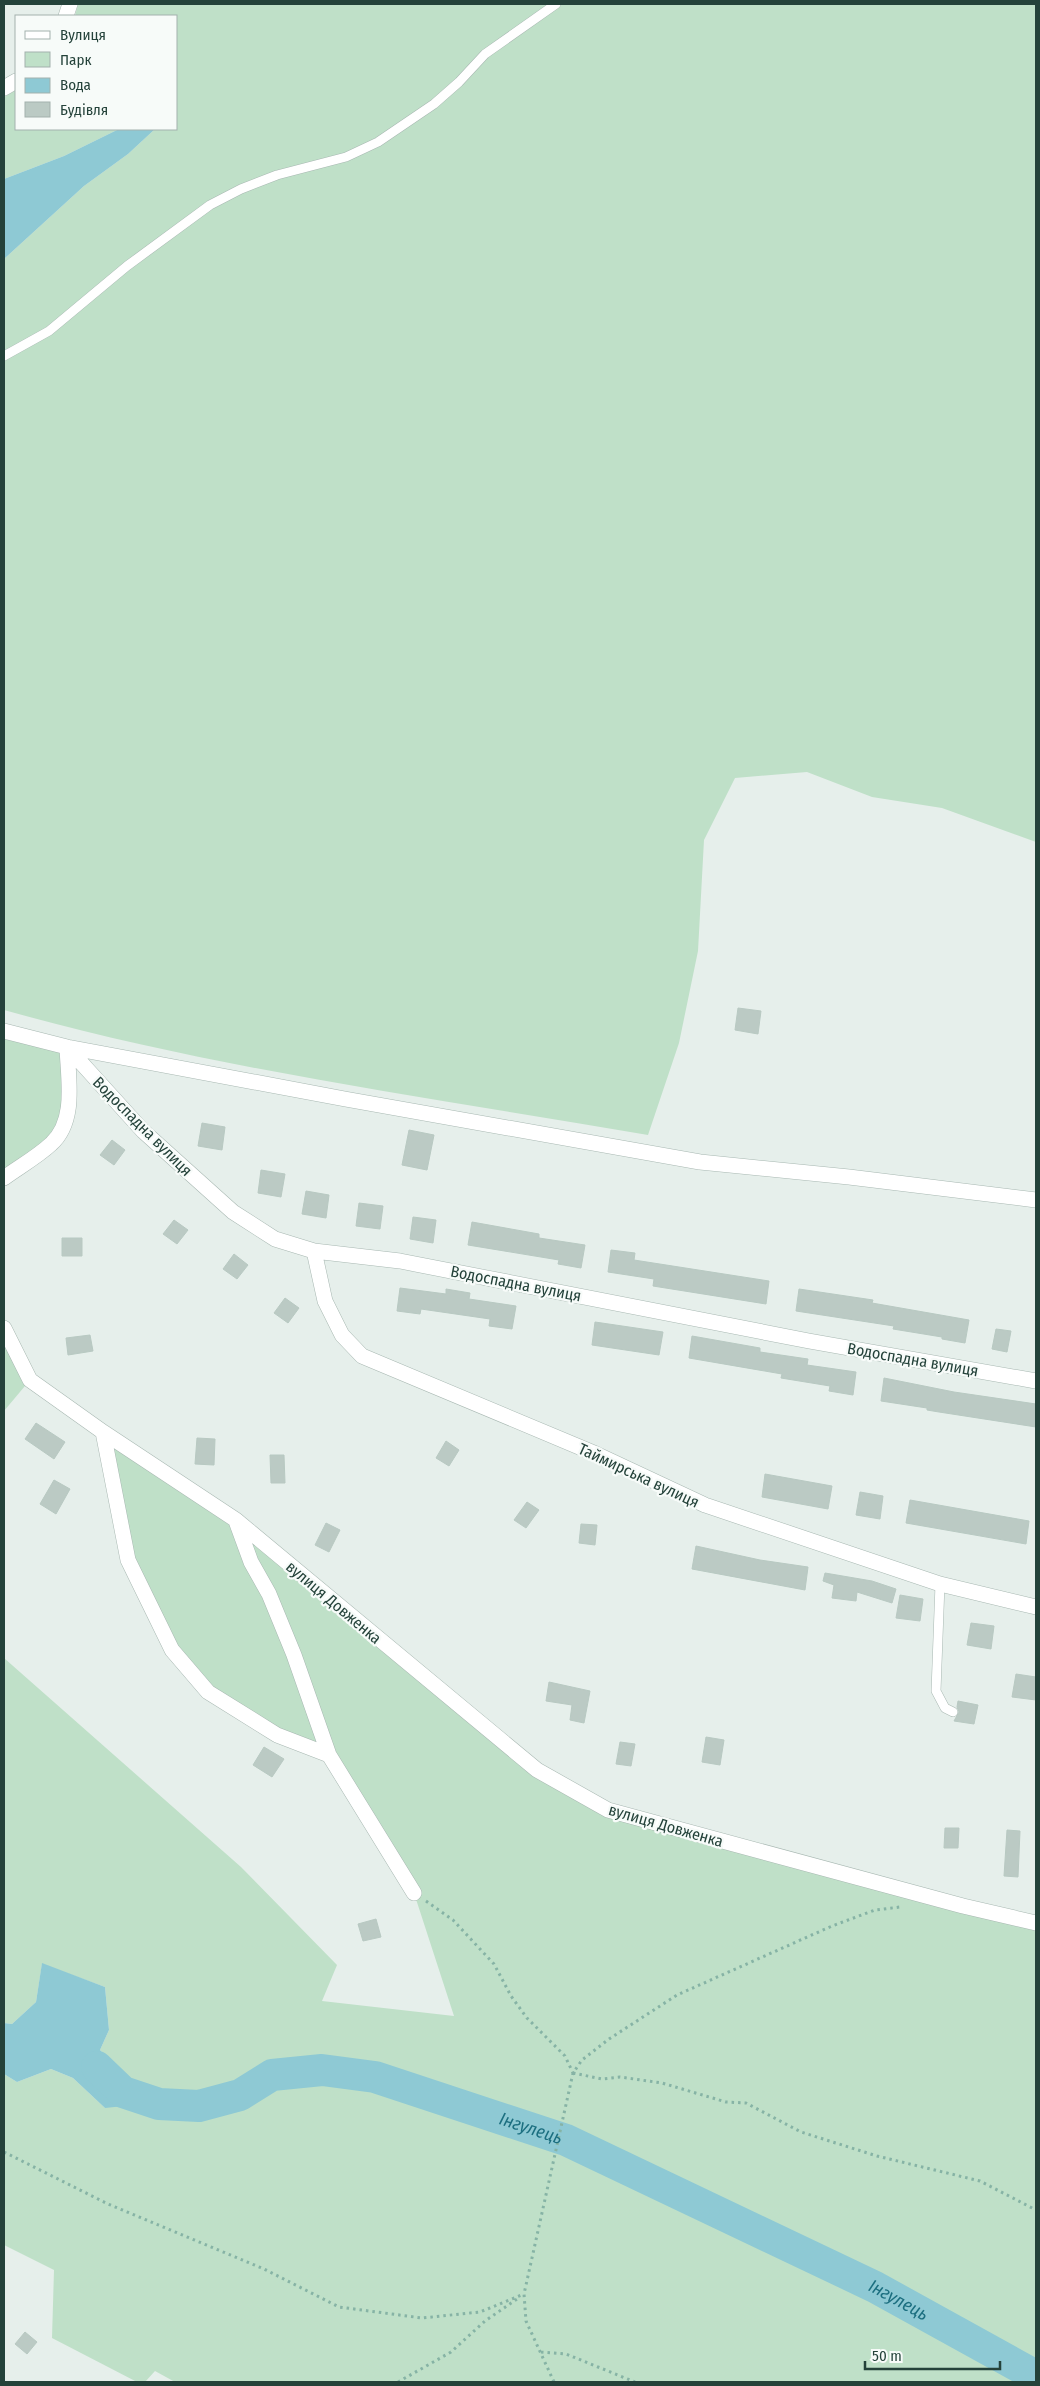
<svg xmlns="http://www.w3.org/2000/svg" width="1040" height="2386" viewBox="0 0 1040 2386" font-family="'Fira Sans Condensed',sans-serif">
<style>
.green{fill:#bfe0c8}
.water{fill:#8ec9d4}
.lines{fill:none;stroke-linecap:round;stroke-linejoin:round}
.river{stroke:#8ec9d4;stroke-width:32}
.building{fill:#bbcac4;stroke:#b8c9c2}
.service-casing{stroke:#a8b8b2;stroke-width:10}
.minor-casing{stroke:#a8b8b2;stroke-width:16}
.path{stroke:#86b3a5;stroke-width:3;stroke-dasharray:2.5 4;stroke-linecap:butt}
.service{stroke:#fff;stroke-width:9}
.minor{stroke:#fff;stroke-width:15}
.labels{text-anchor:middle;stroke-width:4.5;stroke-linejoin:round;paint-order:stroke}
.street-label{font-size:16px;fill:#24423a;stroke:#f7fbf9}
.water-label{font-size:18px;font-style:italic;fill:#1c6f80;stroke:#f7fbf9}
</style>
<rect width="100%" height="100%" fill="#e6efeb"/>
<path class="green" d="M78 4H1036V842L942 808 872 797 807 772 735 778 704 840 698 951 679 1043 648 1135C432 1098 214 1069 4 1010V259L84 186 128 154 155 129H176V16H75Z
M16 90V129H119L64 156 4 179V97Z
M4 1031 67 1047 66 1122 4 1178Z
M4 1328 30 1380 4 1411Z
M103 1432 236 1520 537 1770 608 1810 1036 1923V2371L1010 2382H175L155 2371 145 2382H137L52 2338 54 2270 4 2245V2074L17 2082 51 2069 73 2078 105 2108 137 2084 120 2071 100 2050 109 2030 105 1987 42 1964 36 2002 12 2024 4 2023V1658L241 1867 337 1965 322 2001 454 2016 414 1893 329 1755 208 1692 172 1650 128 1560Z"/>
<path class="water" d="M119 129H155L128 154 84 186 4 259V179L64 156Z
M42 1963 105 1987 109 2030 100 2050 120 2071 137 2084 124 2106 105 2108 73 2078 51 2069 17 2082 4 2074V2023L12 2024 36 2002Z"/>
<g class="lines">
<path class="river" id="s1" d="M97 2067 123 2092 159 2104 199 2106 240 2095 272 2075 322 2070 375 2077 566 2140 875 2287 1036 2376"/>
</g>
<path class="building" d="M738 1008 761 1011 758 1034 735 1030Z
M202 1123 225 1127 222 1150 198 1146Z
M409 1130 434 1135 427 1170 402 1165Z
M112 1140 125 1150 114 1165 100 1155Z
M261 1170 285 1174 281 1197 258 1193Z
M306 1191 329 1195 326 1218 302 1214Z
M359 1203 383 1206 380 1229 356 1226Z
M413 1217 436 1220 433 1243 410 1239Z
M174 1220 188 1230 177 1244 163 1234Z
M472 1222 539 1234V1238L585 1245 581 1268 558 1264 559 1260 468 1245Z
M62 1238H82V1256H62Z
M611 1250 635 1253 634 1260 769 1281 766 1304 653 1286 654 1279 608 1272Z
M234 1254 248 1265 237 1279 223 1269Z
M400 1288 446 1294V1289L470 1293 469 1299 516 1306 512 1329 489 1326 490 1319 421 1309 420 1314 397 1311Z
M799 1289 873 1300 872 1303 969 1320 965 1343 942 1339V1337L893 1329 894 1326 796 1311Z
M285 1298 299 1308 288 1323 274 1313Z
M595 1322 663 1332 659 1355 592 1345Z
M996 1329 1011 1331 1007 1352 992 1349Z
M90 1335 93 1351 68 1355 66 1338Z
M692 1336 760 1348V1352L808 1359 807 1365 856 1372 853 1395 829 1391 830 1386 781 1378 782 1374 689 1358Z
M884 1378 954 1392 1036 1404V1427L939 1412 927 1410V1408L881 1401Z
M36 1423 65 1442 54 1459 25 1439Z
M197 1438 215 1439 214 1465 195 1464Z
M446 1441 459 1450 449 1466 436 1458Z
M270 1455H284L285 1483H271Z
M765 1474 832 1486 828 1509 762 1497Z
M54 1480 70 1489 56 1514 40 1504Z
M860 1492 883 1496 880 1519 856 1515Z
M910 1500 1029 1521 1026 1544 906 1523Z
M527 1502 539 1510 526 1528 514 1520Z
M326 1523 340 1530 329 1552 315 1545Z
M581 1524 597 1525 595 1545 579 1543Z
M696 1546 760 1560 808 1567 805 1590 692 1569Z
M825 1573 872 1581 896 1589 892 1603 857 1592 856 1601 832 1598 834 1585 823 1581Z
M900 1595 923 1599 920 1621 896 1618Z
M971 1623 994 1626 991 1649 967 1645Z
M1016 1674 1036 1677V1700L1012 1697Z
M549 1682 590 1691 584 1723 570 1720 572 1705 546 1701Z
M958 1701 978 1705 974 1724 954 1721 959 1712 957 1707Z
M706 1737 724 1740 720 1765 702 1762Z
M620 1742 635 1744 631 1766 616 1764Z
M264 1747 284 1759 272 1777 253 1765Z
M945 1828H959L958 1848H944Z
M1007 1830 1020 1831 1018 1877 1004 1876Z
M376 1919 381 1937 363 1941 358 1924Z
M25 2332 37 2342 27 2354 15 2344Z"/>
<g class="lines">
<g class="service-casing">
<path id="service" d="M4 356 49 331 127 266 210 205 241 189 277 175 346 157 378 142 434 104 459 82 485 54 556 4
M940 1584 936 1691 945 1708 953 1712"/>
</g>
<g class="minor-casing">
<path id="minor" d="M66 16 70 4
M4 88 16 81
M4 1031 67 1047 345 1099 700 1162 849 1177 1036 1200
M67 1047 143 1131 233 1212 275 1239 314 1251 400 1261 809 1341 1036 1381
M4 1178C19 1167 37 1157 51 1144 77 1121 68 1078 67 1047
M314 1251 325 1301 342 1335 362 1356 596 1454 705 1505 940 1584 1036 1607
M4 1328 30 1380 103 1432 236 1520 537 1770 608 1810 963 1906 1036 1923
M103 1432 128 1560 172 1650 208 1692 277 1735 329 1755
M236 1521 251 1562 269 1594 294 1655 329 1755 414 1893"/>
</g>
<path class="path" d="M426 1901 453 1920 494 1964 511 1996 527 2018 565 2056 573 2073
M573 2073 602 2079 620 2077 662 2083 726 2102 746 2103 801 2132 877 2156 980 2181 1036 2210
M4 2152 108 2204 264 2269 339 2307 422 2318 480 2312 524 2294
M541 2352 566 2354 635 2382
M398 2382 451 2352 485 2321 520 2297
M554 2382 526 2321 524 2294 573 2073 582 2060 609 2039 677 1995 832 1926 875 1910 900 1907"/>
<use href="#service" class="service"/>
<use href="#minor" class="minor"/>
</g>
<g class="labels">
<g class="street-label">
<text transform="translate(143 1126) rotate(45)" y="6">Водоспадна вулиця</text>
<text transform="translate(516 1283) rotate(11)" y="6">Водоспадна вулиця</text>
<text transform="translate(913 1359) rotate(10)" y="6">Водоспадна вулиця</text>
<text transform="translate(639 1475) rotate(25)" y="6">Таймирська вулиця</text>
<text transform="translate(334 1602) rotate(40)" y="6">вулиця Довженка</text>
<text transform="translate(666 1825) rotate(16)" y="6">вулиця Довженка</text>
</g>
<g class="water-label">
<text dy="6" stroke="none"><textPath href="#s1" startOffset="462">Інгулець</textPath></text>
<text dy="6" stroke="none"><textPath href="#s1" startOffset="868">Інгулець</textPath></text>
</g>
</g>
<rect width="1040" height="2386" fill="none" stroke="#24423a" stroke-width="10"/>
<rect x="15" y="15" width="162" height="115" fill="#f7fbf9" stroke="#a3b1ad"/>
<rect x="25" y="31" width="25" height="8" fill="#ffffff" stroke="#a3b1ad"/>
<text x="60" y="40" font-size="15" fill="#24423a">Вулиця</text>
<rect x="25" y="52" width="25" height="15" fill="#bfe0c8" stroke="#a3b1ad"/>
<text x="60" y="65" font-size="15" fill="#24423a">Парк</text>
<rect x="25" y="78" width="25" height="15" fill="#8ec9d4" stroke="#a3b1ad"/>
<text x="60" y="90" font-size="15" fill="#24423a">Вода</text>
<rect x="25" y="102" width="25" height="15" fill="#bbcac4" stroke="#a3b1ad"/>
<text x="60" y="115" font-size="15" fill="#24423a">Будівля</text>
<path d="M865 2361v8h135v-8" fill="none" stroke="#24423a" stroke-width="2.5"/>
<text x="872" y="2361" font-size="15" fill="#24423a" stroke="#f7fbf9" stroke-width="4" paint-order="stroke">50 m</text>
</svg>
